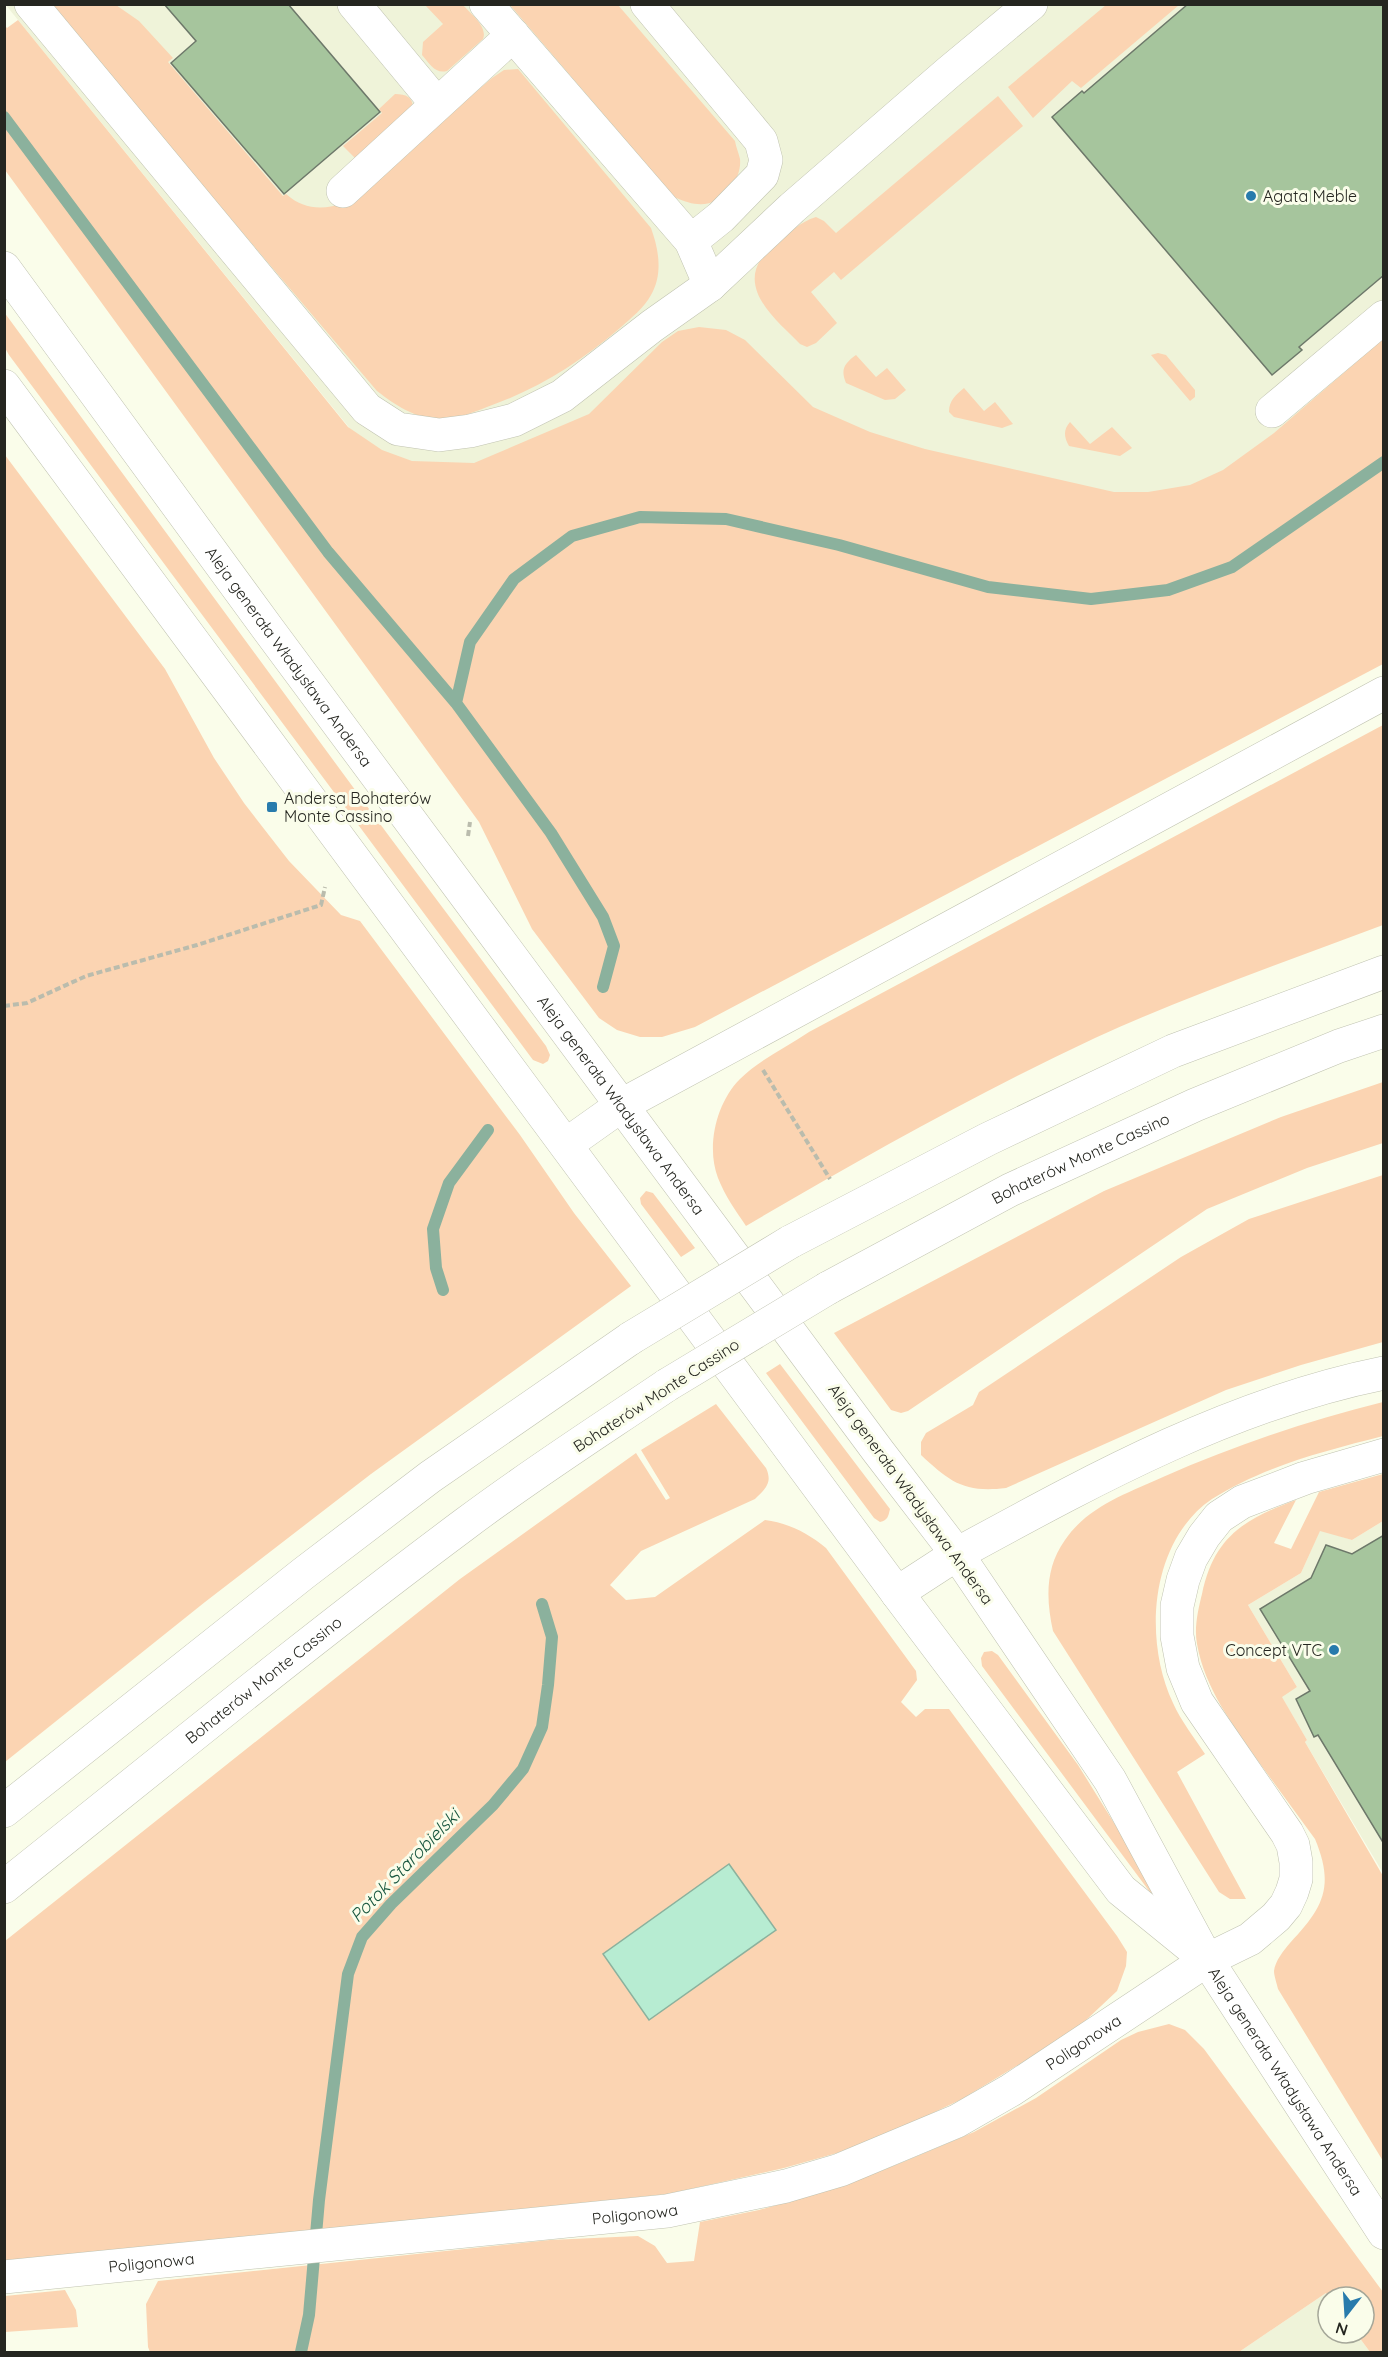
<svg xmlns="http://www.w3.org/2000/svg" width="1388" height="2357" viewBox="0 0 1388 2357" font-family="Quicksand,sans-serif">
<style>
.built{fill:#eff3d9}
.green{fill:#fbd4b2}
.water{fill:#b7ecd2;stroke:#8bb19d;stroke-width:1.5}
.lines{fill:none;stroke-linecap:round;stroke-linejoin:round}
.stream{stroke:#8bb19d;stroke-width:12}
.building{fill:#a6c59d;stroke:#6d786a;stroke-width:1.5}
.minor-casing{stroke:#c0c3b1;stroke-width:34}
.major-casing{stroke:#c0c3b1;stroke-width:34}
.highway-casing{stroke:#c0c3b1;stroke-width:34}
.path{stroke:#babcad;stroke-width:4;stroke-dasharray:6 3;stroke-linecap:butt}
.minor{stroke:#fff;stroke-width:33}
.major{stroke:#fff;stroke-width:33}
.highway{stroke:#fff;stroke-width:33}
.highway-bridge-casing{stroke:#c0c3b1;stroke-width:34;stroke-linecap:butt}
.highway-bridge{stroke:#fff;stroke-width:33}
.poi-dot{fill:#287bac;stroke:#fafdea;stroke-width:2}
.labels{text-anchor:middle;stroke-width:6;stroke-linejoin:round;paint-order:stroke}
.poi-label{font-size:16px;fill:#252620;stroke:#fafdea;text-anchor:start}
.street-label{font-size:16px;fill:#252620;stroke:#fafdea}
.water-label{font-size:18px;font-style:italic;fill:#18573f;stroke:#fafdea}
</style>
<rect width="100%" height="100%" fill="#fafdea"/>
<path class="built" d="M5 4 1383 5V427L1270 506 474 463 399 489Z
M1383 1521V1873L1305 1742 1307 1740 1281 1696 1297 1687 1248 1605 1301 1573 1320 1530 1352 1540Z
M1326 2293 1329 2297 1328 2333H1356L1370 2352H1239Z"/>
<path class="green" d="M49 5H116L139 21 173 58 168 62 283 196 286 194C304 210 323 210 345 203L492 78 504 70 518 69 651 228C659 250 663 274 651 295 644 308 631 318 620 328 579 363 538 389 487 407 471 413 456 420 438 419 415 418 395 405 377 391Z
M425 5H463C471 14 488 27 483 39L447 71C435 74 430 64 422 55L423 42 443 24Z
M510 5H618L735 141C736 147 739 154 740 159 741 170 737 178 732 186 715 208 698 208 674 197Z
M1106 5H1179L1081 88 1072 81 1033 118 1008 87Z
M18 20 348 427 382 450 412 461 474 463 589 414 662 342 678 331 699 327 726 330 745 340 813 407 870 432 925 449 1114 492H1148L1190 485 1223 470 1274 433 1383 339V664L695 1027 662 1037H640L617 1030 599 1018 532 929 479 822 5 170V26L7 28Z
M395 94C406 94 413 97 413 108L355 158 343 146 382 113 379 109Z
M998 96 1023 126 841 280 834 272 811 292 837 323 816 343 807 347 800 344C780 323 739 292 761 259 765 253 772 248 778 243 790 232 800 222 816 217L824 221 836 233Z
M4 312 386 832 546 1046 550 1055 548 1061 543 1064 533 1060 9 355 5 348Z
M1158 353 1166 355 1195 390V397L1190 401 1151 355Z
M856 355 876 377 887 368 906 390 895 399 885 400 846 383C840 369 845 363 856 355Z
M964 388 984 411 995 402 1013 424 1002 428 954 417 949 412C949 400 956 395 964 388Z
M1070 422 1090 444 1112 427 1132 448 1120 456 1069 446C1064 437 1063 430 1070 422Z
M5 455 165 669 214 758 244 803 289 861 341 915 360 921 520 1135 574 1213 631 1286 371 1474 205 1602 5 1762Z
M1383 725V925C1287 961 1189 995 1095 1038 975 1094 860 1159 746 1226 736 1211 725 1196 718 1178 706 1147 716 1103 740 1079 759 1060 787 1047 809 1032Z
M1383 1082V1143L1307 1168 1207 1209 908 1411 901 1413 891 1410 834 1333 1104 1191 1281 1117Z
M1383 1175V1342L1301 1365 1226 1390 1006 1488C964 1493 950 1482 921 1455V1442L926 1433 973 1405 979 1392 1181 1257 1249 1219Z
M646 1191 653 1193 695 1248 681 1257 641 1204 640 1198Z
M780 1364 890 1509C888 1517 888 1520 880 1522L874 1518 766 1373Z
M1383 1402V1436C1325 1451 1264 1466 1212 1499 1150 1541 1143 1640 1173 1703 1181 1721 1194 1737 1205 1754L1177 1772 1246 1899H1230L1219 1892 1053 1631C1046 1599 1045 1568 1065 1540 1088 1506 1128 1493 1163 1477 1235 1445 1307 1421 1383 1402Z
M716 1404 766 1468C773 1483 765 1489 755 1499L641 1551 610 1585 626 1600 655 1597 765 1520C788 1523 808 1533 826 1548L916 1671 917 1680 901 1702 916 1717 925 1709H949L1117 1936 1127 1952 1126 1966 1117 1991 1084 2022 1028 2059 962 2099 893 2132 837 2153 784 2168 668 2194 5 2262V1941L460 1579 636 1453 666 1500 670 1498 641 1450Z
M1383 1474V1521L1352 1540 1320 1531 1301 1573 1248 1605 1297 1687 1282 1697 1307 1740 1305 1742 1383 1876V2161L1278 1989C1277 1984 1274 1976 1274 1971 1275 1961 1284 1950 1290 1943 1323 1908 1335 1887 1315 1839 1296 1813 1277 1787 1258 1761 1233 1725 1205 1689 1197 1644 1194 1628 1198 1610 1202 1594 1214 1536 1245 1519 1296 1500L1274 1543 1291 1549 1319 1492Z
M992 1651 998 1655 1078 1765 1165 1905 1161 1907 982 1666 981 1658 984 1652Z
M1169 2024 1185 2030 1204 2049 1383 2292 1384 2352H1370L1356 2333H1364V2297H1329L1326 2293 1239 2352H150L148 2347 146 2304 158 2281 550 2240 638 2236 655 2246 667 2263 694 2261 700 2222 759 2210 843 2186 903 2162 974 2132 1036 2098 1121 2040 1138 2032Z
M65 2290 76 2310 78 2327 5 2332V2296Z"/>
<path class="water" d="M729 1864 776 1930 649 2020 603 1954Z"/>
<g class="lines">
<path class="stream" d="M4 117 328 552 456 703 551 833 603 917 614 946 603 987
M456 703 470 642 514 579 572 536 640 517 726 519 839 545 988 587 1091 599 1168 590 1232 567 1384 462
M443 1290 436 1268 433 1229 449 1183 488 1130
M301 2352 309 2315 319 2200 348 1974 362 1937 391 1904 493 1805 523 1769 542 1727 548 1685 552 1637 542 1604"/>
</g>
<path class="building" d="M164 4H288L380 112 284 194 171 63 196 41Z
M1188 4H1384V275L1299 347 1302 350 1272 375 1052 117 1082 91 1084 93Z
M1384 1535V1844L1318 1735 1314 1737 1296 1699 1310 1691 1260 1609 1311 1578 1326 1545 1352 1554Z"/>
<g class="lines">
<g class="minor-casing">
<g id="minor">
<path d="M31 4 367 409 398 429 439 435 470 431 514 420 562 396 652 326 710 285 792 208 949 72 1031 4"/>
<path d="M354 4 436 103"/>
<path d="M486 4 691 241 710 285"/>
<path d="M647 4 761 141 766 160 762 175 721 217 691 241"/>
<path d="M343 191 513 35"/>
<path d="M1272 411 1384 317"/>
<path id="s1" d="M957 1554 1110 1780 1207 1960 1384 2233"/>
<path d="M897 1593 1121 1890 1196 1951"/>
<path id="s2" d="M4 2277 667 2211 786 2186 840 2170 957 2121 1011 2090 1207 1960 1250 1939 1276 1917 1286 1905 1292 1892 1296 1879V1862L1293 1845 1287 1833 1197 1702 1183 1668 1177 1636V1606L1183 1580 1191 1558 1204 1536 1219 1517 1242 1502 1305 1478 1384 1455"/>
</g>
</g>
<g class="major-casing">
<g id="major">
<path id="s3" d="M4 268 268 629 878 1451 957 1554 897 1593 4 386"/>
<path d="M567 1144 622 1105"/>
</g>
</g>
<g class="highway-casing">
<g id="highway">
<path d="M622 1105 1384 693"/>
<path d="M790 1242 988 1139 1173 1051 1384 972"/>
<path id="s4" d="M828 1288 1010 1190 1195 1105 1339 1046 1384 1031"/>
<path d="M957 1554C1093 1480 1230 1404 1384 1373"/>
<path d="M4 1811 304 1573 430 1477 631 1338"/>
<path id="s5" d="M4 1887C157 1765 308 1641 465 1524 530 1475 599 1431 667 1385"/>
</g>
</g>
<path class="path" d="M468 836 470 822
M4 1006 27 1003 86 976 197 945 321 905 325 887
M763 1070 830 1179"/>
<use href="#minor" class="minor"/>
<use href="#major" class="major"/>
<use href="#highway" class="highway"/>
<g class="highway-bridge-casing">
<path id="highway-bridge" d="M631 1338 790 1242
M667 1385 828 1288"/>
</g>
<use href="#highway-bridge" class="highway-bridge"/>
</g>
<g class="poi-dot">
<circle cx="1251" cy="196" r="6"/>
<rect x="266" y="801" width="12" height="12" rx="3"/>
<circle cx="1334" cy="1650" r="6"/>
</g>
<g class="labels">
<g class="poi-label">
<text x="1263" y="202">Agata Meble</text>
<text x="284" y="804">Andersa Bohaterów<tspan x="284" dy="18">Monte Cassino</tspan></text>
<text x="1322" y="1656" text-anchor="end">Concept VTC</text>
</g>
<g class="street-label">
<text dy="6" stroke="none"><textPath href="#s3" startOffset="482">Aleja generała Władysława Andersa</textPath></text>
<text dy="6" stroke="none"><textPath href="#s3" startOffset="1040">Aleja generała Władysława Andersa</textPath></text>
<text dy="6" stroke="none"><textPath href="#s4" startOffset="284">Bohaterów Monte Cassino</textPath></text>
<text transform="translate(656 1395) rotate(-33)" y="6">Bohaterów Monte Cassino</text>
<text transform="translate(911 1494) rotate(54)" y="6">Aleja generała Władysława Andersa</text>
<text dy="6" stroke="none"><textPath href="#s5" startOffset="332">Bohaterów Monte Cassino</textPath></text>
<text dy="6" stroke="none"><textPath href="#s2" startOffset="1120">Poligonowa</textPath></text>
<text dy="6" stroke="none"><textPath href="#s1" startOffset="622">Aleja generała Władysława Andersa</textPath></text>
<text dy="6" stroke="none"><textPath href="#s2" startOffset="634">Poligonowa</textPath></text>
<text dy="6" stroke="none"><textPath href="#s2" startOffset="148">Poligonowa</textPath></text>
</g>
<g class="water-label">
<text transform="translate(405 1866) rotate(-46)" y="6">Potok Starobielski</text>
</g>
</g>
<rect width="1388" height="2357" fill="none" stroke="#252620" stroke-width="12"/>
<g transform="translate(1346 2315) rotate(197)"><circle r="28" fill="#fafdea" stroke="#a5a799" stroke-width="1.5"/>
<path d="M0-4.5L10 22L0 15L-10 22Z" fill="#287bac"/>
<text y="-9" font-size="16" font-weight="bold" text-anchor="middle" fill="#252620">N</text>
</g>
</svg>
